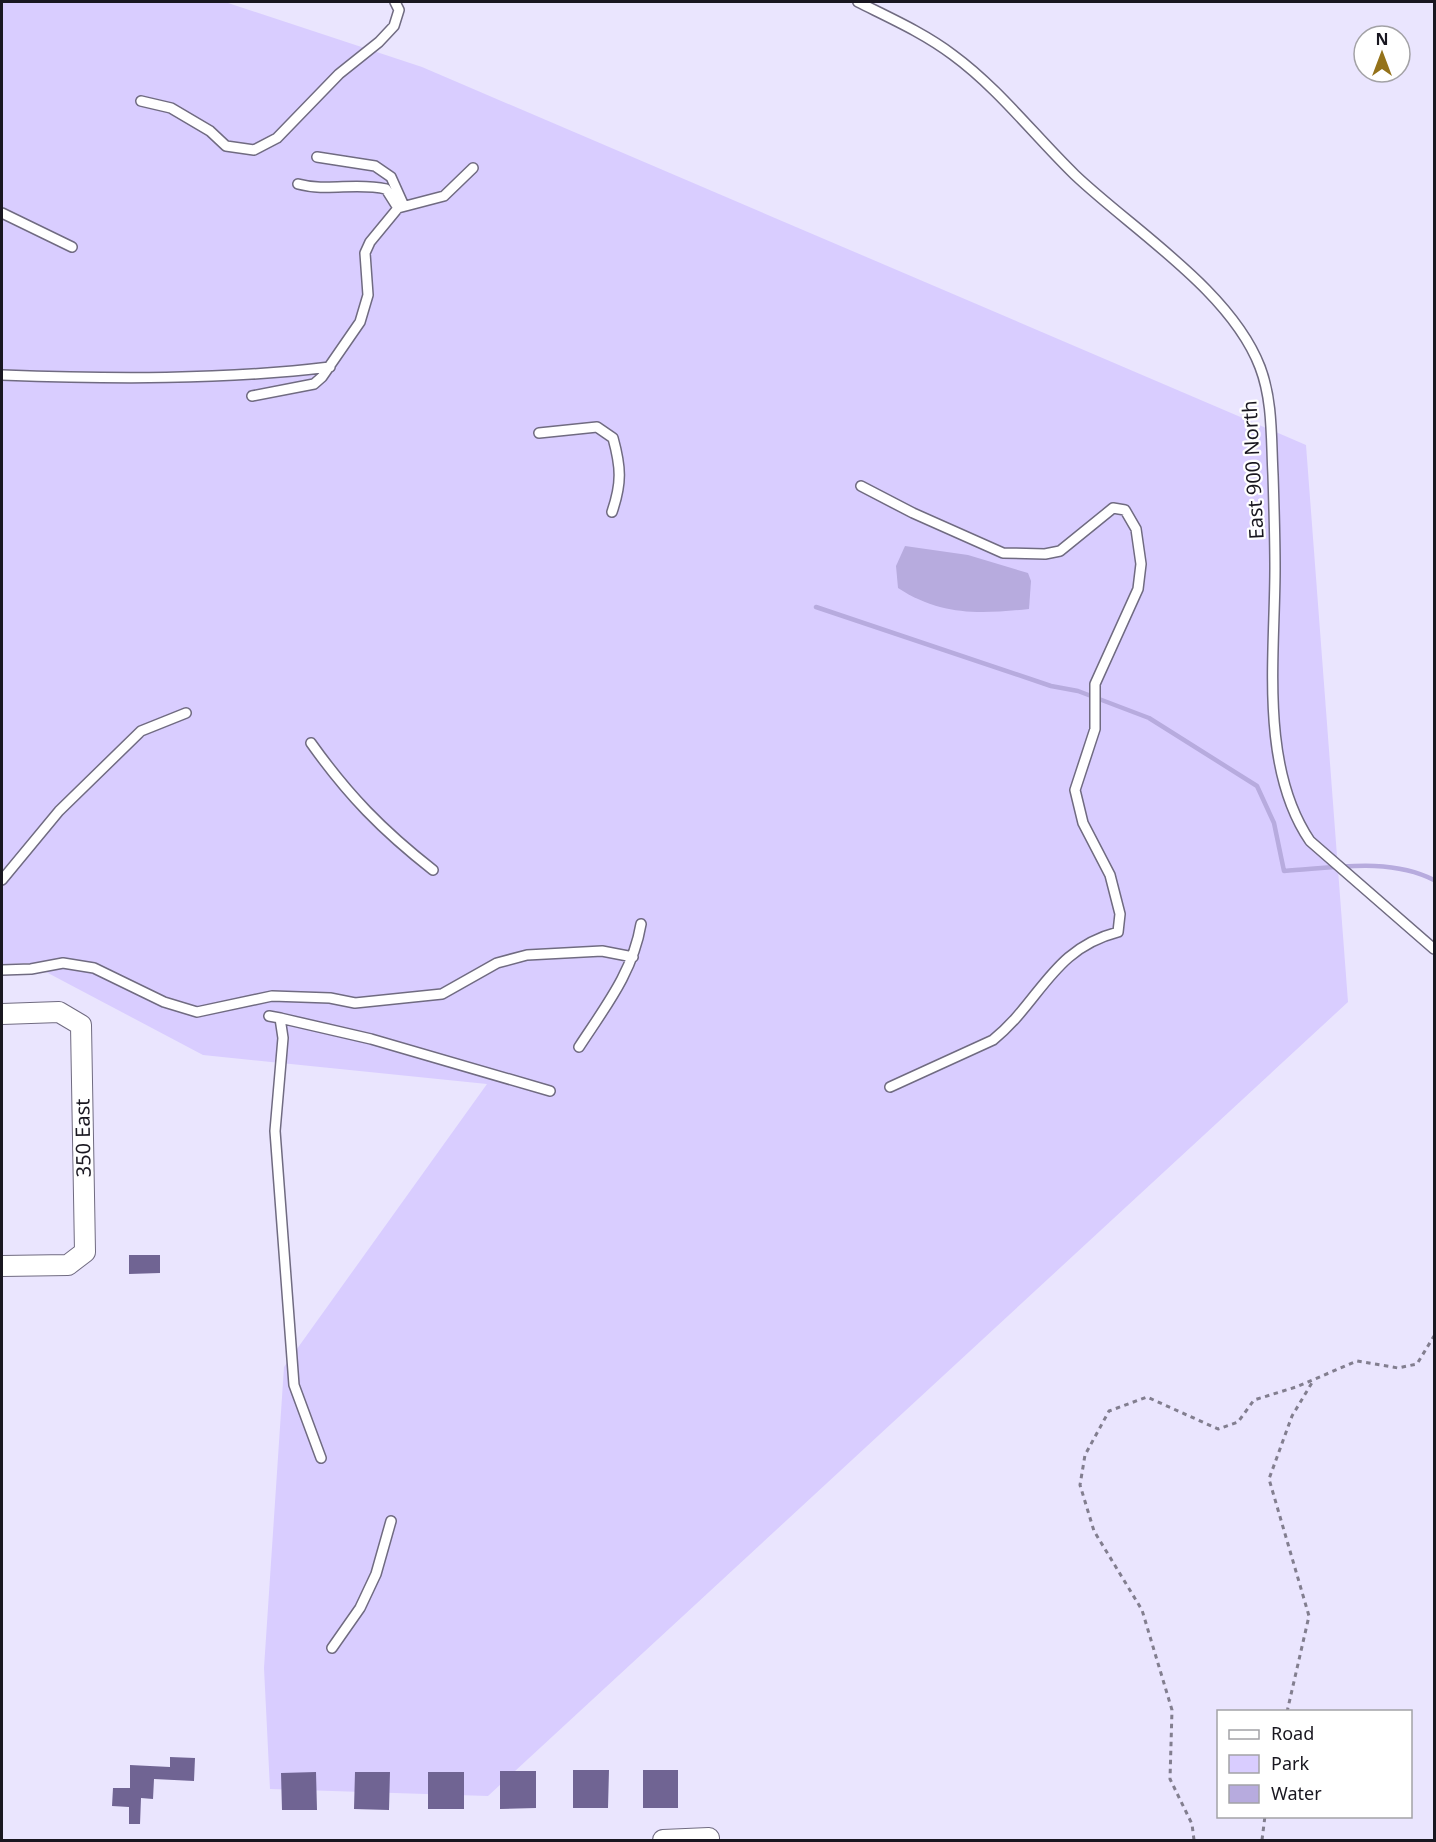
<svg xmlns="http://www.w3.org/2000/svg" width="1436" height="1842" viewBox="0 0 1436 1842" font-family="'Noto Sans',sans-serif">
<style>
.green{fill:#d9cdff}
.water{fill:#b7abde}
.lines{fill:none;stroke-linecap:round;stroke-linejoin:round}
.stream{stroke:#b7abde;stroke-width:4.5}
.building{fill:#706493}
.service-casing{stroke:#706b81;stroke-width:12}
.minor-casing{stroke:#706b81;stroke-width:22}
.path{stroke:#827e8f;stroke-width:3;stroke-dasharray:4.5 4.5;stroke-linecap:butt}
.service{stroke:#fff;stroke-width:9}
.minor{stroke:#fff;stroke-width:20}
.labels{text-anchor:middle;stroke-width:4.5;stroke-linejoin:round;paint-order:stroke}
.street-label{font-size:20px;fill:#191720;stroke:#fff}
</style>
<rect width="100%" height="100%" fill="#eae5fe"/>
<path class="green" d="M2 2H225L422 67 1306 445 1348 1002 488 1796 270 1789 264 1668 284 1367 487 1084 203 1055 29 963 2 964Z"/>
<path class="water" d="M905 546 968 555 1028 573 1031 581 1029 609C979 614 941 616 898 588L896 566Z"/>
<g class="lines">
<path class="stream" d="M816 607 1051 686 1078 691 1149 718 1257 786 1274 823 1284 871C1333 868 1389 857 1434 880"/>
</g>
<path class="building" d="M129 1255H160V1273L129 1274Z
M170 1757 195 1758 194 1781 154 1779 153 1799 141 1798 140 1824H129V1807L112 1806 113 1788H130V1765L170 1767Z
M573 1770H609L608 1808H573Z
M643 1770H678V1808H643Z
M500 1771H536V1808L500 1809Z
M316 1772 317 1810H282L281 1773Z
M355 1772H390L389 1810 354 1809Z
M428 1772H464V1809H428Z"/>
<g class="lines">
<g class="service-casing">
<path id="service" d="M858 2C890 18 924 33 953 55 998 88 1034 135 1075 175 1133 230 1231 291 1260 367 1273 401 1271 439 1273 475 1274 506 1275 537 1275 568 1275 655 1259 766 1310 841L1434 949
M141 101 171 108 210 131 226 146 254 150 277 138 339 74 379 42 394 26 399 10 395 2
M317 157 375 166 391 177 404 206
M298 184C327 192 356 182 386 189L398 208
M2 213 72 247
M2 375C110 379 223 380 330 367
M252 396 314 384 322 377 360 322 368 295 365 253 370 242 398 208 444 196 473 168
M539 433 597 427 613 438C621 467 622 483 612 512
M861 486 913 513 1003 553 1045 554 1060 551 1113 508 1125 510 1136 529 1141 564 1138 589 1095 684V729L1075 790 1083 823 1110 875 1120 914 1118 932C1052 949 1041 1001 993 1040L890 1087
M311 743C348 795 382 830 433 870
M2 880 59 811 141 731 186 713
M2 970 31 969 63 963 94 968 164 1002 197 1012 272 996 330 998 355 1003 442 994 497 963 527 955 602 951 633 957
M269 1016 280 1018 283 1038 275 1131 294 1385 321 1458
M280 1018 371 1039 550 1091
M579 1047C605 1007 633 972 641 924
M332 1648 360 1608 376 1574 391 1521"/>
</g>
<g class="minor-casing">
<path id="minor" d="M2 1014 59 1012 81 1025 85 1252 68 1265 2 1266
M663 1840 709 1838"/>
</g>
<path class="path" d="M1287 1712 1309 1616 1269 1479 1292 1416 1313 1381
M1194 1840 1192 1824 1170 1779 1172 1710 1142 1610 1094 1531 1080 1485 1085 1455 1109 1411 1147 1397 1218 1429 1238 1422 1254 1400 1296 1387 1357 1361 1398 1368 1417 1364 1434 1336
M1262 1840 1265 1816"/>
<use href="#service" class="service"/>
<use href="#minor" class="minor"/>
</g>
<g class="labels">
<g class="street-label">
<text transform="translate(1253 470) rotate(-93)" y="7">East 900 North</text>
<text transform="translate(83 1138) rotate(-91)" y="7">350 East</text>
</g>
</g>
<rect width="1436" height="1842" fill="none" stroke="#191720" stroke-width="6"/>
<rect x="1217" y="1710" width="195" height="108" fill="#ffffff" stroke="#a3a2a6" stroke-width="1.5"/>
<rect x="1229" y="1730" width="30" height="9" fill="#ffffff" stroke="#a3a2a6" stroke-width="1.5"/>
<text x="1271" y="1740" font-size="18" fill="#191720">Road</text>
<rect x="1229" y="1755" width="30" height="18" fill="#d9cdff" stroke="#a3a2a6" stroke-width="1.5"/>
<text x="1271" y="1770" font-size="18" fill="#191720">Park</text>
<rect x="1229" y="1785" width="30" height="18" fill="#b7abde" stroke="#a3a2a6" stroke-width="1.5"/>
<text x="1271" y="1800" font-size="18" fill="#191720">Water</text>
<g transform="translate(1382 54)"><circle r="28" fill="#ffffff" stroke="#a3a2a6" stroke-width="1.5"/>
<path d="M0-4.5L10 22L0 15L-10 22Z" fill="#94721a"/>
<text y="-9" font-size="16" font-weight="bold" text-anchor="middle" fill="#191720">N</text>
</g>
</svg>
